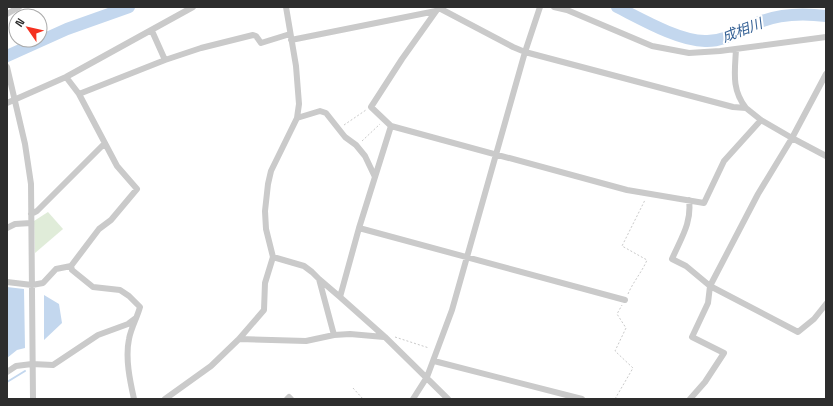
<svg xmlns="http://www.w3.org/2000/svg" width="833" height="406" viewBox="0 0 833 406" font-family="'Space Grotesk','Noto Sans JP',sans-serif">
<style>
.green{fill:#e0ecd9}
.water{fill:#c3d7ee}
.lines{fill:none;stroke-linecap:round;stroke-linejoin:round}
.stream{stroke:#c3d7ee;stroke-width:2}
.river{stroke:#c3d7ee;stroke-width:12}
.path{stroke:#cacaca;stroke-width:1;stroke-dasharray:2 2;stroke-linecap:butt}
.minor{stroke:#cacaca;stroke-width:6}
.labels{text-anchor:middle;stroke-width:4;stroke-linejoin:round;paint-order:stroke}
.water-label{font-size:14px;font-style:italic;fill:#356195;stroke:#fff}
</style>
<rect width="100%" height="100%" fill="#fff"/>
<path class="green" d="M48 212 63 229 35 253 34 221Z"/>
<path class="water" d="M7 287 24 289 25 348 17 350 7 358Z
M44 295 59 304 62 323 44 340Z"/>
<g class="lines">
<path class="stream" d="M7 382 25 371"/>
<path class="river" d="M617 7C641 19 679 41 705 41 724 42 740 30 757 23 778 14 803 13 826 16
M7 56 67 29 129 7"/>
<path class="path" d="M344 125 366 110
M362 141 380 124
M628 294C633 282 642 272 647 260L622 246 645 200
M395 337 429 348
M353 388 363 399
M615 399 633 368 615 351 626 328 617 314 622 305"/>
<path class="minor" d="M554 7 567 10 652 46 689 53 720 51 826 37
M439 8 513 47 525 52 733 107 746 108 761 120 792 138 826 74
M7 14 19 7
M152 31 165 60
M291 40 436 11
M736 49C735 71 731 89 746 108
M7 67 25 144 31 184 33 399
M79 94 165 60 201 48 253 35 256 36 261 43 290 34
M7 103 66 77 193 7
M297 118 320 111 326 113 345 137 356 145 365 156 375 177
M391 126 371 107 402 59 439 7
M826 156 792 138 758 194 710 286 798 332 814 319 826 304
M689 200C692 223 681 238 672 259L686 266 710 286 708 303 692 337 724 353 705 382 690 399
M31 214 37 211 105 143
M7 228 15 224 31 223
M359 228 625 300
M273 257 304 266 312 272 319 279 334 335
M71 266 72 270 93 287 120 290 129 296 140 307C137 318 131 328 129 339 125 358 130 381 134 399
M319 279 340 297
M7 282 32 285 43 283 56 269 71 266 99 229 111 220 137 189 117 166 79 94 66 77
M239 339 306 341 334 335 350 334 384 337
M434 361 582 399
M7 372 16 366 32 364 53 365 98 335 128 324 136 318
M165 399 211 366 239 339 264 310 265 283 273 257 266 229 265 211 268 184 271 171 297 118 299 104 296 66 286 7
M287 399 289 397 291 399
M413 399 427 377 452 310 525 52 540 7
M448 399 385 337 340 297 359 228 391 126 627 190 704 203 724 161 761 120"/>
</g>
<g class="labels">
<g class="water-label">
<text transform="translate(742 30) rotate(-21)" y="5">成相川</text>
</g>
</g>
<rect width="833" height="406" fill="none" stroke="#2d2d2d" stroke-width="16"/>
<g transform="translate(28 28) rotate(304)"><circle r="19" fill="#ffffff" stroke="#ababab"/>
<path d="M0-3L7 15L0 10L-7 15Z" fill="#f43120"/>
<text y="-6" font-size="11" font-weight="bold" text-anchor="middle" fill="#2d2d2d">N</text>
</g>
</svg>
